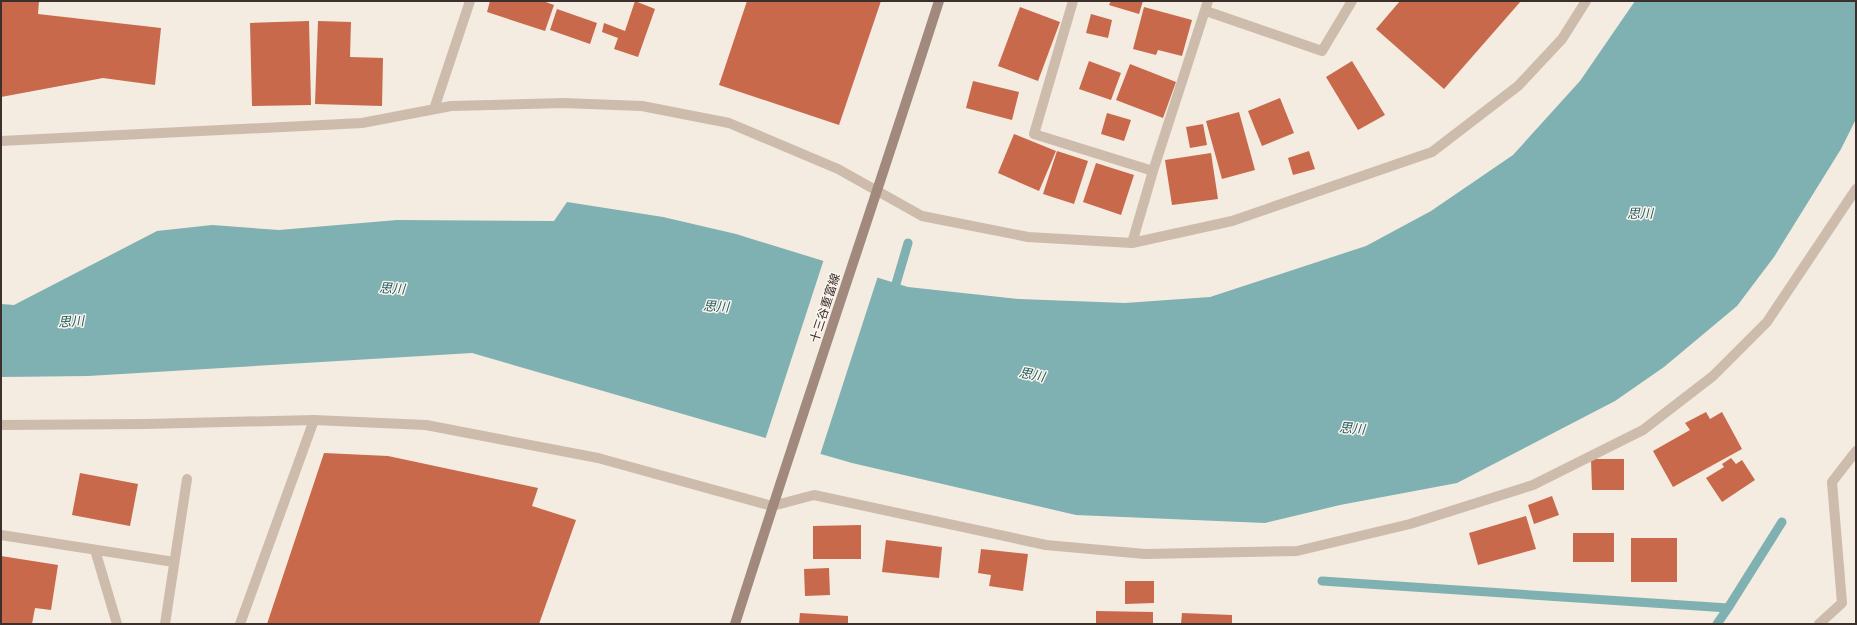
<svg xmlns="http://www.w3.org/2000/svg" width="1857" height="625" viewBox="0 0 1857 625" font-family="'Asap Condensed','Noto Sans JP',sans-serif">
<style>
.water{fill:#7fb0b2}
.pier{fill:#f4ebe1}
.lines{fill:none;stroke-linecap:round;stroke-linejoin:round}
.stream{stroke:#7fb0b2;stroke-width:9}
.building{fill:#c8694b}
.service{stroke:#cdbbac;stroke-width:10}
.minor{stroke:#cdbbac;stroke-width:10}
.tertiary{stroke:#cdbbac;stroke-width:10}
.secondary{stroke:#a18a7d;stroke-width:10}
.labels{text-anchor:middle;stroke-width:3;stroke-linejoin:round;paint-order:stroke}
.street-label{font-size:12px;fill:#3b302b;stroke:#fbf5ee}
.water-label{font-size:13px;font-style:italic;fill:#1f5a5e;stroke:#fbf5ee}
</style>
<rect width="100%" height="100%" fill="#f4ebe1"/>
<path class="water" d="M1635 1H1856V119L1841 149 1774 257 1737 306 1664 367 1615 401 1457 483 1340 505 1265 523 1076 515 852 463 472 353 88 376 1 377V304L14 305 157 231 212 225 279 230 397 220 554 221 567 202 663 217 736 234 908 287 1019 299 1125 303 1210 297 1366 246 1431 211 1513 155 1580 81Z"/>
<path class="pier" d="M824 259 878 276 820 455 765 440Z"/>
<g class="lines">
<path class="stream" d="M893 294 908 243
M1322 581 1728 608 1717 624
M1728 608 1782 522"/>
</g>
<path class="building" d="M1 1H39L38 14 161 28 155 85 103 78 1 97Z
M490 1H543L554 5 545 31 487 12Z
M635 1 655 9 638 57 614 49 618 38 602 32 604 23 625 31Z
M747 1H881L839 125 719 85Z
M1111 1H1143L1139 14 1109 5Z
M1400 1H1521L1444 89 1376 29Z
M1020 7 1060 22 1038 81 998 66Z
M1144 7 1192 20 1182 56 1158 50 1156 55 1133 49Z
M557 9 597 23 590 44 550 30Z
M1091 14 1112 20 1108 38 1086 33Z
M309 21 311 105 252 106 250 23Z
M318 21 351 22 350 57 383 58 382 106 315 104Z
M1089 61 1121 73 1111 100 1079 89Z
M1352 61 1385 115 1358 130 1326 77Z
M1130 64 1176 82 1163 118 1116 100Z
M973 81 1019 92 1012 120 966 108Z
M1280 98 1294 133 1262 146 1248 111Z
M1239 112 1255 170 1222 179 1206 121Z
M1107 113 1131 120 1124 141 1101 134Z
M1203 124 1207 145 1190 148 1186 127Z
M1014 134 1056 151 1039 191 998 173Z
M1057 151 1088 161 1074 204 1043 194Z
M1309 151 1315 169 1293 175 1288 158Z
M1211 153 1218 199 1172 205 1165 160Z
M1096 163 1134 175 1121 215 1083 202Z
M1706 412 1710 419 1722 412 1742 449 1673 487 1653 451 1690 430 1685 423Z
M324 453 388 456 538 488 532 506 576 520 539 624H267Z
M1731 458 1736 464 1742 460 1755 480 1722 502 1706 478 1724 467 1722 464Z
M1591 459H1624V490H1592Z
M80 473 138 484 130 526 72 515Z
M1552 496 1559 515 1534 524 1528 505Z
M1526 516 1536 549 1478 565 1469 533Z
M861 525V559H813V526Z
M1573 533H1614V562H1573Z
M1631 538H1677V582H1631Z
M886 540 942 547 939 578 882 572Z
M981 549 1028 554 1023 591 989 586 991 575 978 573Z
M1 556 58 565 51 610 35 608 32 624H1Z
M829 568 830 595 805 596 804 569Z
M1125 581H1154V603L1125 604Z
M1096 611 1153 612V624H1096Z
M800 613 848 616V624H799Z
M1182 613 1232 615V624H1181Z"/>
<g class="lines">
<path class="service" d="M1 535 174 562
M95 550 117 624
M165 624 187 479"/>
<path class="minor" d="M1073 1 1034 134 1153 171
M1206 11 1322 51 1352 1
M434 109 470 1
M1 141 362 123 451 106 563 103 642 106 729 123 838 169 922 216 1028 237 1132 243 1232 221 1432 152 1518 86 1562 39 1586 1
M1132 243 1153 171 1208 1
M772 506 814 495 1046 545 1145 554 1297 551 1410 524 1533 485 1643 430 1713 376 1767 322 1856 189
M240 624 314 420
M1819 624 1842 603 1832 482 1856 451"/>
<path class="tertiary" d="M1 425 145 424 314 420 426 425 598 458 772 506"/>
<path class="secondary" d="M735 624C801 416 872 209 939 1"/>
</g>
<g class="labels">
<g class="street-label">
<text transform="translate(825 308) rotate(-72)" y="4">十三谷重富線</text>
</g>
<g class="water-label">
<text x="1640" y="218">思川</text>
<text transform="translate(392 288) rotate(3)" y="5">思川</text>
<text transform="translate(716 306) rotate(3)" y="5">思川</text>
<text transform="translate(71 321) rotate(-3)" y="5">思川</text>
<text transform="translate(1032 374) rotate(11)" y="5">思川</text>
<text transform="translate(1352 428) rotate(4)" y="5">思川</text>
</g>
</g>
<rect width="1857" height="625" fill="none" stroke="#3b302b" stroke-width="4"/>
</svg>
